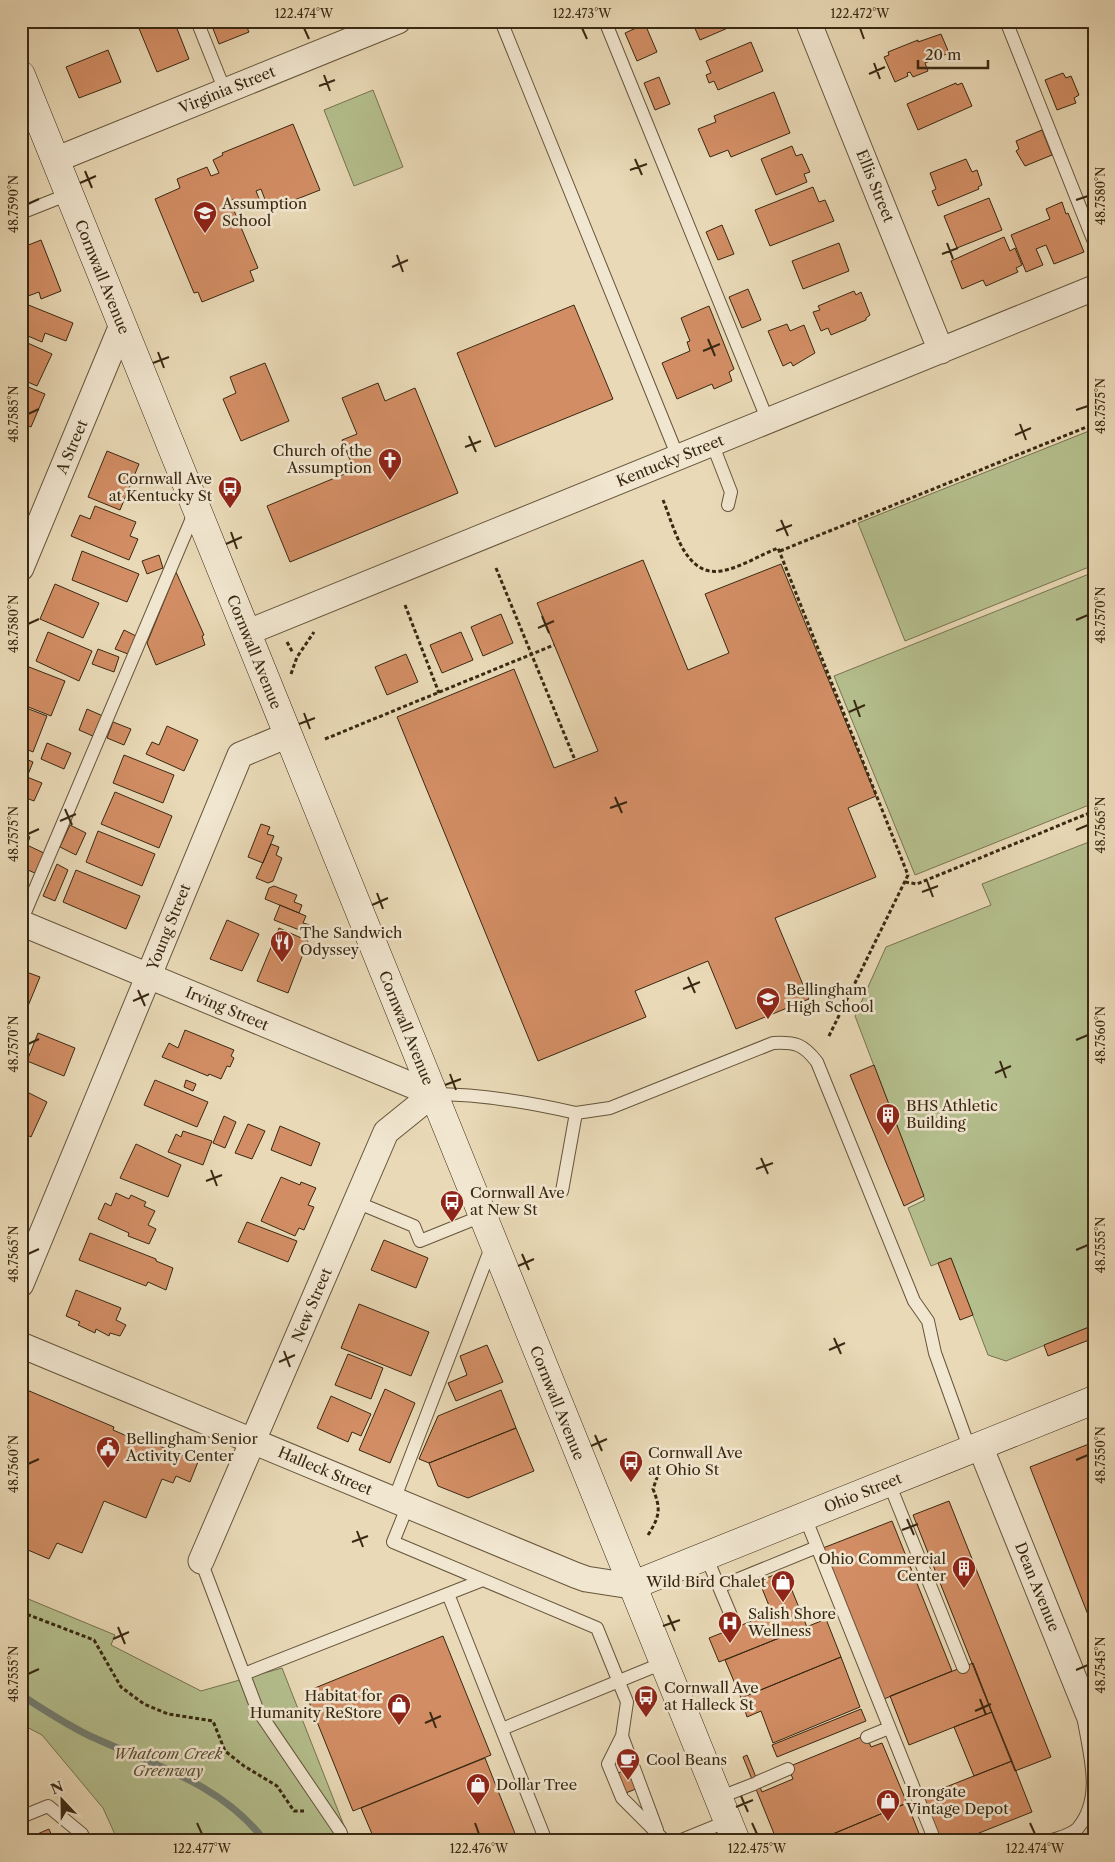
<svg xmlns="http://www.w3.org/2000/svg" width="1115" height="1862" viewBox="0 0 1115 1862" font-family="'Libre Caslon Text',serif">
<style>
.green{fill:#b5bf8e;stroke:#777450}
.lines{fill:none;stroke-linecap:round;stroke-linejoin:round}
.stream{stroke:#737f74;stroke-width:7}
.building{fill:#d28d64;stroke:#392912}
.lane-casing{stroke:#65553b;stroke-width:14}
.street-casing{stroke:#65553b;stroke-width:27}
.secondary-casing{stroke:#392912;stroke-width:29}
.path{stroke:#392912;stroke-width:3;stroke-dasharray:4 2.5;stroke-linecap:butt}
.lane{stroke:#f1e6d0;stroke-width:12}
.street{stroke:#f1e6d0;stroke-width:25}
.secondary{stroke:#f1e6d0;stroke-width:28}
.ticks{fill:none;stroke:#392912;stroke-width:2}
.labels{text-anchor:middle;stroke-width:5;stroke-linejoin:round;paint-order:stroke}
.street-label{font-size:15px;fill:#392912;stroke:#f1e6d0}
.poi-label{font-size:15px;fill:#392912;stroke:#f1e6d0;text-anchor:start}
.park-label{font-size:15px;font-style:italic;fill:#584e31;stroke:#f1e6d0}
.neatline{fill:none;stroke:#392912;stroke-width:2}
.ticks-label{font-size:12px;text-anchor:middle;fill:#392912}
</style>
<rect width="100%" height="100%" fill="#e9d9b6"/>
<filter id="stains"><feTurbulence type="fractalNoise" baseFrequency=".004" numOctaves="4"/><feColorMatrix values="0 0 0 0 .2 0 0 0 0 .09 0 0 0 0 .02 0 0 0 .5 -.17"/></filter>
<radialGradient id="worn" r=".72"><stop offset=".6" stop-color="#630" stop-opacity="0"/><stop offset="1" stop-color="#630" stop-opacity=".3"/></radialGradient>
<path class="green" d="M373 90 403 167 354 186 324 110Z
M1094 429V565L905 641 858 523Z
M1094 572V803L915 875 834 676Z
M1094 840V1325L1006 1361 988 1355 951 1258 931 1266 908 1208 925 1200 855 1016 886 947 991 905 982 884Z
M21 1596 115 1635 111 1645 201 1691 282 1668 350 1841H118L103 1808 42 1735 21 1724Z"/>
<g class="lines">
<path class="stream" d="M21 1695C44 1710 65 1724 90 1736 153 1765 221 1783 265 1841"/>
</g>
<path class="building" d="M150 21H174L189 59 157 72 138 26Z
M210 21H244L249 32 219 44Z
M260 21H277L262 27Z
M697 21H744L700 40 694 26 698 24Z
M645 24 657 52 637 61 625 33Z
M941 34 949 53 925 63 928 71 913 77 910 72 907 73 908 76 895 82 884 57 889 55 888 52 918 40V42Z
M751 42 763 71 718 90 714 81 709 83 706 75 711 73 706 61Z
M108 50 121 82 79 98 66 67Z
M1063 73 1066 78 1071 76 1079 95 1074 98 1076 103 1057 110 1045 80Z
M659 77 670 104 655 110 644 83Z
M956 83 957 85 962 83 972 106 918 130 907 104Z
M774 92 790 133 731 157 728 150 710 157 698 129 716 122 714 116Z
M293 124 320 190 269 210 261 189 256 191 260 201 239 210 234 199 230 201 258 268 250 271 254 281 202 302 198 292 194 293 155 199 180 188 177 179 207 167 211 176 219 173 213 160 223 155 222 153Z
M1042 130 1052 155 1025 166 1016 151 1019 149 1016 141Z
M792 146 796 156 802 154 810 172 804 174 807 182 776 195 761 159Z
M966 159 972 172 977 170 982 185 978 187 979 189 938 206 932 191 936 189 930 173Z
M813 187 819 202 825 200 834 221 770 246 755 210Z
M989 198 1002 230 957 248 944 216Z
M1062 202 1066 214 1068 213 1084 252 1054 264 1046 245 1036 249 1043 265 1026 272 1011 235 1050 219 1046 209Z
M722 225 734 254 718 260 706 232Z
M1004 237 1010 251 1015 248 1022 265 1016 268 1018 272 986 286 983 280 962 289 951 261Z
M41 240 61 291 41 299 39 292 28 296 21 277V248Z
M839 243 849 271 803 289 792 261Z
M748 289 761 320 742 328 729 297Z
M854 291 856 295 861 292 870 315 866 318V320L831 335 828 328 821 331 813 312 820 310 818 306Z
M21 302 73 323 66 341 45 333 42 342 21 333Z
M574 305 613 399 495 447 457 353Z
M709 306 734 369 729 372 732 381 714 389 712 384 677 399 662 363 690 351 687 342 690 341 681 318Z
M787 324 790 331 804 325 815 353 793 366 791 362 783 366 768 331Z
M21 340 52 354 37 386 21 379Z
M265 363 289 421 241 441 223 399 236 393 230 377Z
M378 383 385 401 415 388 458 493 290 562 267 506 354 470 342 440 357 434 342 398Z
M21 384 45 394 31 427 21 423Z
M21 444 27 446 21 460Z
M107 451 139 464 120 510 88 497Z
M95 506 136 522 130 536 138 539 129 560 71 536 80 515 90 519Z
M82 551 139 574 127 602 72 580Z
M159 555 163 568 147 574 142 561Z
M643 560 688 670 729 653 705 594 781 564 876 796 848 808 876 877 775 918 809 999 736 1029 708 961 635 991 646 1017 538 1061 397 717 514 669 554 768 598 751 537 603Z
M176 572 204 635 202 636 205 645 156 665 147 643Z
M55 584 99 603 83 638 40 619Z
M501 614 513 643 483 656 471 627Z
M124 630 136 636 128 654 115 649Z
M48 632 92 651 79 681 36 661Z
M461 632 473 660 442 673 430 645Z
M98 649 119 657 114 672 92 664Z
M406 654 418 682 387 695 375 667Z
M29 667 65 681 51 716 21 704V685Z
M21 706 47 716 33 752 21 747Z
M87 709 103 716 95 737 79 730Z
M113 722 131 729 124 745 107 738Z
M167 726 198 740 184 771 146 754 152 742 159 745Z
M47 743 71 753 64 769 41 759Z
M124 755 174 775 163 803 113 783Z
M21 757 33 762 27 777 42 783 34 801 21 796Z
M115 792 172 816 159 848 101 824Z
M261 824 270 827 267 834 274 836 263 863 248 857Z
M70 825 86 833 76 855 60 847Z
M98 831 155 854 142 886 86 862Z
M21 833 30 837 27 845 46 854 37 874 28 870 21 884Z
M271 844 279 847 276 855 282 858 273 881 268 883 256 878Z
M57 864 68 870 55 901 43 896Z
M76 870 140 896 126 929 63 902Z
M274 886 297 895 294 902 302 905 299 913 265 899 269 888Z
M280 905 306 916 303 923 310 925 307 933 274 920Z
M227 920 259 934 242 971 210 959Z
M279 928 308 941 288 993 257 981Z
M21 970 40 977 21 1023Z
M185 1030 234 1050 231 1056 234 1058 230 1067 227 1066 221 1079 209 1074 208 1076 162 1057 169 1043 178 1048Z
M38 1033 75 1048 64 1076 27 1061Z
M874 1065 924 1196 904 1206 850 1075Z
M155 1080 208 1102 197 1127 144 1105Z
M186 1080 196 1084 193 1091 184 1087Z
M21 1089 47 1102 31 1137 21 1132Z
M224 1116 236 1122 225 1148 213 1143Z
M248 1124 265 1131 252 1159 235 1153Z
M280 1126 320 1143 311 1166 271 1150Z
M183 1131 212 1141 203 1165 168 1152 176 1134 181 1137Z
M136 1144 181 1165 168 1197 120 1178Z
M281 1177 300 1185 301 1182 316 1188 308 1205 314 1207 304 1230 299 1228 295 1236 261 1221Z
M116 1193 129 1199 131 1195 146 1202 144 1206 155 1211 148 1225 156 1229 149 1244 128 1236 129 1233 98 1219 105 1203 111 1206Z
M247 1222 297 1241 288 1262 238 1242Z
M90 1233 156 1259V1261L173 1268 166 1290 148 1282 146 1286 79 1260Z
M384 1240 428 1258 416 1288 371 1270Z
M951 1258 973 1315 960 1320 938 1263Z
M76 1290 121 1308 116 1320 126 1325 120 1336 110 1333 109 1336 96 1329 95 1333 78 1325 80 1322 66 1316Z
M359 1304 429 1332 411 1376 341 1348Z
M1094 1325V1338L1048 1356 1044 1345Z
M487 1345 503 1382 456 1401 448 1383 467 1375 460 1356Z
M348 1354 383 1368 371 1399 335 1385Z
M385 1389 415 1403 390 1463 359 1450Z
M27 1390 114 1427 113 1430 141 1442 143 1439 198 1462 190 1482 176 1476 173 1483 162 1479 146 1518 104 1501 82 1553 57 1543 49 1559 21 1547V1403Z
M501 1390 516 1428 429 1463 419 1459 438 1416Z
M331 1396 371 1414 361 1436 352 1432 348 1442 317 1428Z
M516 1428 534 1471 468 1498 438 1486 429 1463Z
M1094 1442V1630L1030 1467Z
M949 1501 1051 1757 1015 1771 913 1515Z
M892 1521 952 1671 884 1699 823 1548Z
M784 1571 807 1627 719 1662 709 1638 772 1613 759 1581Z
M826 1619 841 1657 741 1698 725 1660Z
M443 1636 491 1755 353 1811 305 1692Z
M841 1657 860 1707 773 1743 761 1711 747 1717 741 1698Z
M973 1663 992 1712 909 1745 890 1696Z
M861 1709 866 1721 777 1757 772 1745Z
M992 1712 1012 1761 974 1776 954 1727Z
M866 1735 871 1747 882 1743 907 1803 816 1841H777L743 1757 747 1755 762 1792 793 1779 788 1767Z
M485 1758 518 1841H375L361 1808Z
M1012 1761 1032 1812 959 1841H941L923 1796Z
M631 1768 638 1788 626 1793 618 1773Z
M907 1803 922 1841H816Z
M49 1829 54 1841H21Z"/>
<g class="lines">
<g class="lane-casing">
<path id="lane" d="M197 21 225 91
M501 21 678 457
M605 21 768 421
M1008 26 1094 242
M21 213 69 194
M712 443 731 492 728 505
M21 922 195 511
M433 1094C482 1094 528 1102 576 1113
M562 1191 576 1113 610 1108 773 1043C796 1042 803 1044 817 1062L914 1301 928 1321 935 1353 970 1450
M356 1202 414 1226 420 1241 482 1216
M889 1483 963 1667
M394 1500 492 1245
M408 1505 393 1542 597 1628 627 1702 622 1736 608 1764 622 1798 665 1841
M805 1517 935 1841
M706 1556 719 1587 817 1547
M201 1561 257 1709 340 1831 344 1841
M719 1587 732 1618
M448 1594 546 1841
M244 1674 483 1580
M502 1729 663 1663
M622 1736 657 1830
M867 1737 889 1728
M758 1782 788 1769
M718 1798 754 1784
M21 1817 48 1806 82 1834 85 1841
M679 1841 728 1821
M1050 1841C1057 1838 1072 1835 1078 1828 1103 1798 1090 1756 1084 1721"/>
</g>
<g class="street-casing">
<path id="street" d="M808 21 941 351
M55 160 398 21
M21 568 122 325
M246 633 1094 288
M21 923 433 1094 386 1132 201 1561
M21 1284 240 755 288 735
M21 1345 575 1575 586 1579 631 1586
M980 1446 1094 1728"/>
</g>
<g class="secondary-casing">
<path id="secondary" d="M21 75 736 1841
M631 1586 1094 1400"/>
</g>
<path class="path" d="M663 500C674 526 684 577 721 571 740 568 760 555 778 548L908 875 828 1038
M780 551 1094 424
M496 568 575 760
M405 605 439 693
M287 642 293 653
M291 674 297 657 314 632
M325 739 554 645
M905 882 917 884 1094 811
M648 1535C660 1516 661 1509 653 1489L660 1469
M21 1612 94 1640 121 1687 144 1704 168 1714 213 1721 225 1751 244 1766 277 1786 294 1811H304"/>
<use href="#lane" class="lane"/>
<use href="#street" class="street"/>
<use href="#secondary" class="secondary"/>
</g>
<path class="ticks" d="M304 28 309 39M582 28 587 39M860 28 864 39M874 63 880 79M869 74 885 67M324 75 330 91M319 86 335 80M635 159 642 175M630 170 647 164M85 171 92 188M80 183 96 176M1076 200 1088 196M28 204 39 199M947 243 953 259M942 254 958 248M397 255 403 272M392 267 408 260M708 339 715 356M703 351 720 344M158 352 164 368M153 363 169 357M1076 410 1088 406M28 414 39 409M1020 424 1026 440M1015 435 1031 428M469 436 476 452M465 447 481 441M781 520 788 536M776 531 792 525M231 532 237 549M226 544 242 537M542 616 549 633M1076 620 1088 615M28 624 39 619M538 628 554 621M854 700 860 717M849 712 865 705M304 713 310 729M299 724 315 718M615 797 622 813M610 808 627 802M65 809 72 825M60 821 76 814M1076 830 1088 825M28 834 39 829M927 881 933 897M922 892 938 886M377 893 383 909M372 905 388 898M688 977 695 993M683 989 700 982M138 990 145 1006M133 1001 149 994M1076 1040 1088 1035M28 1044 39 1039M1000 1061 1006 1078M995 1073 1011 1066M450 1074 456 1090M445 1085 461 1079M761 1158 768 1174M756 1169 773 1163M211 1170 217 1186M206 1181 222 1175M1076 1250 1088 1245M28 1254 39 1249M522 1254 529 1270M518 1266 534 1259M834 1338 841 1354M829 1350 845 1343M284 1351 290 1367M279 1362 295 1355M595 1435 602 1451M591 1446 607 1439M1076 1460 1088 1455M28 1464 39 1459M907 1519 914 1535M902 1530 918 1524M357 1531 363 1547M352 1542 368 1536M668 1615 675 1631M663 1626 680 1620M118 1627 125 1644M113 1639 129 1632M1076 1670 1088 1665M28 1674 39 1669M980 1699 986 1715M975 1711 991 1704M430 1712 436 1728M425 1723 441 1716M741 1796 748 1812M736 1807 753 1800M197 1823 202 1834M475 1823 479 1834M752 1823 757 1834M1030 1823 1035 1834"/>
<defs>
<g id="school-pin" transform="scale(1.25)"><path d="M0 17L-7.5 6A9.5 9.5 0 1 1 7.5 6Z" fill="#8f2418" stroke="#f1e6d0"/><path d="M0-5L7-2L0 1L-7-2ZM-4 1L0 2.5L4 1V4Q0 6-4 4Z" fill="#fff"/></g>
<g id="church-pin" transform="scale(1.25)"><path d="M0 17L-7.5 6A9.5 9.5 0 1 1 7.5 6Z" fill="#8f2418" stroke="#f1e6d0"/><path d="M-1.2-6h2.4v3.5h3.3v2.4h-3.3V6h-2.4V-.1h-3.3v-2.4h3.3Z" fill="#fff"/></g>
<g id="bus-pin" transform="scale(1.25)"><path d="M0 17L-7.5 6A9.5 9.5 0 1 1 7.5 6Z" fill="#8f2418" stroke="#f1e6d0"/><path d="M-5-6H5V4H4V6H2V4H-2V6H-4V4H-5ZM-3.5-4V0h7V-4ZM-3.5 1.2v1.5H-2V1.2ZM2 1.2v1.5H3.5V1.2Z" fill="#fff"/></g>
<g id="restaurant-pin" transform="scale(1.25)"><path d="M0 17L-7.5 6A9.5 9.5 0 1 1 7.5 6Z" fill="#8f2418" stroke="#f1e6d0"/><path d="M-5-6h1v4h1v-4h1v4h1v-4h1v5L-1.5 .5V6h-2V.5L-5-1ZM5-6V6H3V1.5H1.5Q1.5-4 5-6Z" fill="#fff"/></g>
<g id="building-pin" transform="scale(1.25)"><path d="M0 17L-7.5 6A9.5 9.5 0 1 1 7.5 6Z" fill="#8f2418" stroke="#f1e6d0"/><path d="M-4-6H4V6H1V3H-1V6H-4ZM-2.5-4.3h1.7v1.8h-1.7ZM.8-4.3h1.7v1.8H.8ZM-2.5-1h1.7V.8h-1.7ZM.8-1h1.7V.8H.8Z" fill="#fff"/></g>
<g id="civic-pin" transform="scale(1.25)"><path d="M0 17L-7.5 6A9.5 9.5 0 1 1 7.5 6Z" fill="#8f2418" stroke="#f1e6d0"/><path d="M-.6-6.5H3V-4.5H.6V-3L4-1V1h2V6H-6V1h2V-1L-.6-3ZM-1.2 2.5V6h2.4V2.5Z" fill="#fff"/></g>
<g id="shop-pin" transform="scale(1.25)"><path d="M0 17L-7.5 6A9.5 9.5 0 1 1 7.5 6Z" fill="#8f2418" stroke="#f1e6d0"/><path d="M-5-2.5h2.3a2.7 3.5 0 0 1 5.4 0H5L5.5 6h-11ZM-1.5-2.5h3a1.5 2.3 0 0 0-3 0Z" fill="#fff"/></g>
<g id="hospital-pin" transform="scale(1.25)"><path d="M0 17L-7.5 6A9.5 9.5 0 1 1 7.5 6Z" fill="#8f2418" stroke="#f1e6d0"/><path d="M-5-5h3v3.5h4V-5h3V5h-3V1.5h-4V5h-3Z" fill="#fff"/></g>
<g id="cafe-pin" transform="scale(1.25)"><path d="M0 17L-7.5 6A9.5 9.5 0 1 1 7.5 6Z" fill="#8f2418" stroke="#f1e6d0"/><path d="M-5.5-4.5H6V0H3Q3 3.5 0 3.5H-2.5Q-5.5 3.5-5.5 0ZM3-3.2v2h1.7v-2ZM-6 4.5H4V6H-6Z" fill="#fff"/></g>
</defs>
<g fill-rule="evenodd">
<use href="#school-pin" x="205" y="213"/>
<use href="#church-pin" x="390" y="460"/>
<use href="#bus-pin" x="230" y="488"/>
<use href="#restaurant-pin" x="282" y="942"/>
<use href="#school-pin" x="768" y="999"/>
<use href="#building-pin" x="888" y="1115"/>
<use href="#bus-pin" x="452" y="1202"/>
<use href="#civic-pin" x="108" y="1448"/>
<use href="#bus-pin" x="631" y="1462"/>
<use href="#building-pin" x="964" y="1568"/>
<use href="#shop-pin" x="783" y="1582"/>
<use href="#hospital-pin" x="730" y="1623"/>
<use href="#bus-pin" x="646" y="1697"/>
<use href="#shop-pin" x="399" y="1705"/>
<use href="#cafe-pin" x="628" y="1760"/>
<use href="#shop-pin" x="478" y="1785"/>
<use href="#shop-pin" x="888" y="1801"/>
</g>
<g class="labels">
<g class="street-label">
<text transform="translate(227 90) rotate(-22)" y="5">Virginia Street</text>
<text transform="translate(875 186) rotate(68)" y="5">Ellis Street</text>
<text transform="translate(102 277) rotate(68)" y="5">Cornwall Avenue</text>
<text transform="translate(72 447) rotate(-67)" y="5">A Street</text>
<text transform="translate(670 461) rotate(-22)" y="5">Kentucky Street</text>
<text transform="translate(254 652) rotate(68)" y="5">Cornwall Avenue</text>
<text transform="translate(169 927) rotate(-68)" y="5">Young Street</text>
<text transform="translate(227 1009) rotate(23)" y="5">Irving Street</text>
<text transform="translate(406 1028) rotate(68)" y="5">Cornwall Avenue</text>
<text transform="translate(312 1305) rotate(-67)" y="5">New Street</text>
<text transform="translate(557 1403) rotate(68)" y="5">Cornwall Avenue</text>
<text transform="translate(325 1471) rotate(23)" y="5">Halleck Street</text>
<text transform="translate(863 1493) rotate(-22)" y="5">Ohio Street</text>
<text transform="translate(1037 1587) rotate(68)" y="5">Dean Avenue</text>
</g>
<g class="poi-label">
<text x="222" y="209">Assumption<tspan x="222" dy="17">School</tspan></text>
<text x="372" y="456" text-anchor="end">Church of the<tspan x="372" dy="17">Assumption</tspan></text>
<text x="212" y="484" text-anchor="end">Cornwall Ave<tspan x="212" dy="17">at Kentucky St</tspan></text>
<text x="300" y="938">The Sandwich<tspan x="300" dy="17">Odyssey</tspan></text>
<text x="786" y="995">Bellingham<tspan x="786" dy="17">High School</tspan></text>
<text x="906" y="1111">BHS Athletic<tspan x="906" dy="17">Building</tspan></text>
<text x="470" y="1198">Cornwall Ave<tspan x="470" dy="17">at New St</tspan></text>
<text x="126" y="1444">Bellingham Senior<tspan x="126" dy="17">Activity Center</tspan></text>
<text x="648" y="1458">Cornwall Ave<tspan x="648" dy="17">at Ohio St</tspan></text>
<text x="946" y="1564" text-anchor="end">Ohio Commercial<tspan x="946" dy="17">Center</tspan></text>
<text x="766" y="1587" text-anchor="end">Wild Bird Chalet</text>
<text x="748" y="1619">Salish Shore<tspan x="748" dy="17">Wellness</tspan></text>
<text x="664" y="1693">Cornwall Ave<tspan x="664" dy="17">at Halleck St</tspan></text>
<text x="382" y="1701" text-anchor="end">Habitat for<tspan x="382" dy="17">Humanity ReStore</tspan></text>
<text x="646" y="1765">Cool Beans</text>
<text x="496" y="1790">Dollar Tree</text>
<text x="906" y="1797">Irongate<tspan x="906" dy="17">Vintage Depot</tspan></text>
</g>
<g class="park-label">
<text x="168" y="1759">Whatcom Creek<tspan x="168" dy="17">Greenway</tspan></text>
</g>
</g>
<rect width="1115" height="1862" fill="none" stroke="#e9d9b6" stroke-width="55"/>
<g transform="translate(62 1800) rotate(338)" stroke="#f1e6d0" stroke-width="4" paint-order="stroke">
<path d="M0-4L9 19L0 12L-9 19Z" fill="#392912"/>
<text y="-8" font-size="14" font-weight="bold" text-anchor="middle" fill="#392912">N</text>
</g>
<path d="M918 60v8h70v-8" fill="none" stroke="#392912" stroke-width="2.5"/>
<text x="925" y="60" font-size="15" fill="#392912" stroke="#f1e6d0" stroke-width="4" paint-order="stroke">20 m</text>
<rect x="28" y="28" width="1060" height="1806" class="neatline"/>
<g class="ticks-label">
<text x="304" y="18">122.474°W</text>
<text x="582" y="18">122.473°W</text>
<text x="860" y="18">122.472°W</text>
<text transform="translate(1101 196) rotate(-90)" y="4">48.7580°N</text>
<text transform="translate(14 204) rotate(-90)" y="4">48.7590°N</text>
<text transform="translate(1101 406) rotate(-90)" y="4">48.7575°N</text>
<text transform="translate(14 414) rotate(-90)" y="4">48.7585°N</text>
<text transform="translate(1101 615) rotate(-90)" y="4">48.7570°N</text>
<text transform="translate(14 624) rotate(-90)" y="4">48.7580°N</text>
<text transform="translate(1101 825) rotate(-90)" y="4">48.7565°N</text>
<text transform="translate(14 834) rotate(-90)" y="4">48.7575°N</text>
<text transform="translate(1101 1035) rotate(-90)" y="4">48.7560°N</text>
<text transform="translate(14 1044) rotate(-90)" y="4">48.7570°N</text>
<text transform="translate(1101 1245) rotate(-90)" y="4">48.7555°N</text>
<text transform="translate(14 1254) rotate(-90)" y="4">48.7565°N</text>
<text transform="translate(1101 1455) rotate(-90)" y="4">48.7550°N</text>
<text transform="translate(14 1464) rotate(-90)" y="4">48.7560°N</text>
<text transform="translate(1101 1665) rotate(-90)" y="4">48.7545°N</text>
<text transform="translate(14 1674) rotate(-90)" y="4">48.7555°N</text>
<text x="202" y="1853">122.477°W</text>
<text x="479" y="1853">122.476°W</text>
<text x="757" y="1853">122.475°W</text>
<text x="1035" y="1853">122.474°W</text>
</g>
<rect width="100%" height="100%" filter="url(#stains)"/>
<rect width="100%" height="100%" fill="url(#worn)"/>
</svg>
